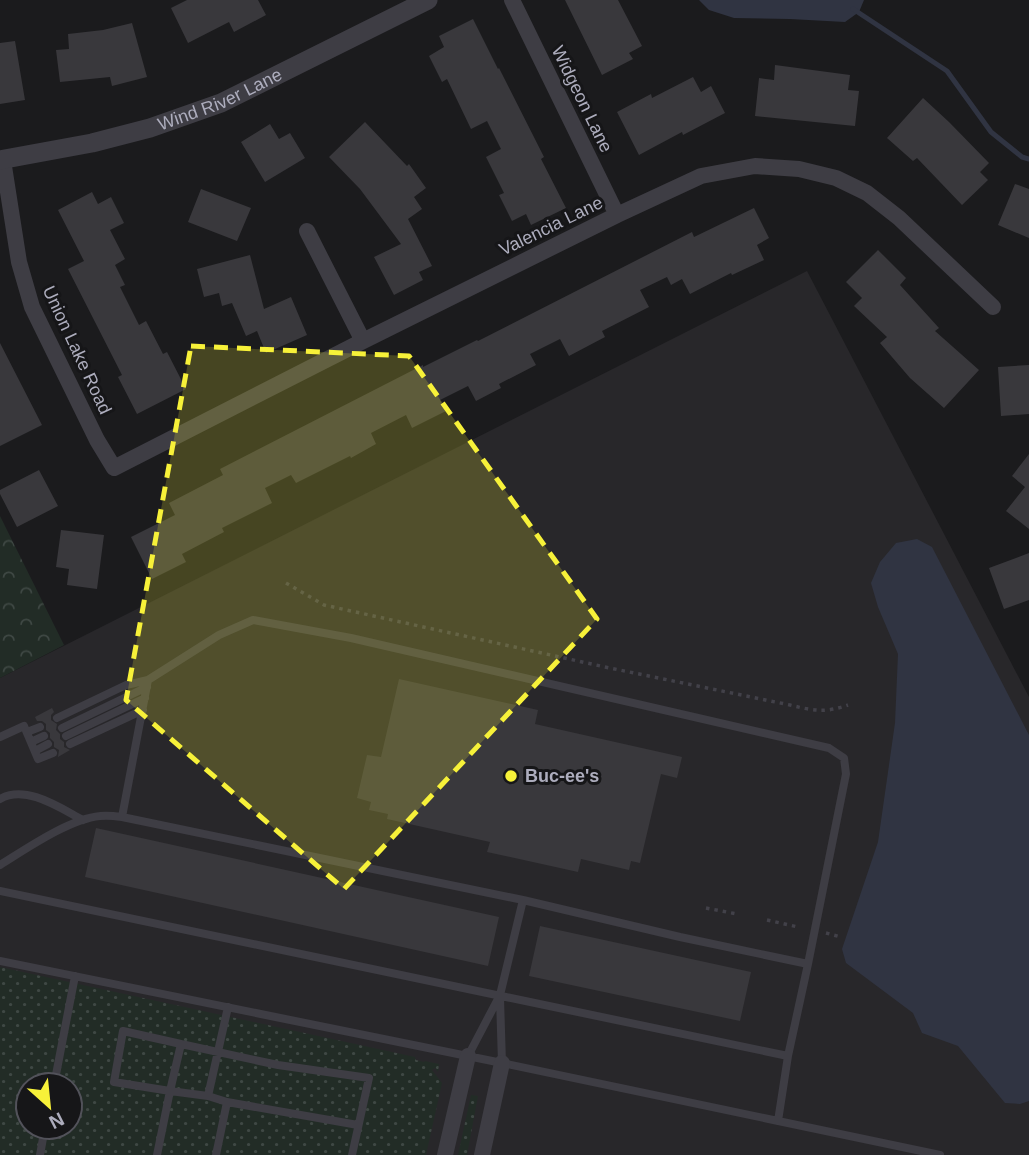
<svg xmlns="http://www.w3.org/2000/svg" width="1029" height="1155" viewBox="0 0 1029 1155" font-family="Helvetica,sans-serif">
<style>
.built{fill:#28272a;fill-rule:evenodd}
.grass{fill:url(#grass-dots);fill-rule:evenodd}
.forest{fill:url(#forest-crowns)}
.water{fill:#303442}
.lines{fill:none;stroke-linecap:round;stroke-linejoin:round}
.stream{stroke:#303442;stroke-width:5}
.building{fill:#39383c}
.path{stroke:#424149;stroke-width:3.5;stroke-dasharray:3.5 5;stroke-linecap:butt}
.service{stroke:#3e3d44;stroke-width:8}
.minor{stroke:#3e3d44;stroke-width:16}
.tertiary{stroke:#3e3d44;stroke-width:19}
.marked{fill:#f7f139;fill-opacity:0.2;stroke:#f7f139;stroke-width:5;stroke-dasharray:14 9;stroke-linejoin:round}
.poi-dot{fill:#f7f139;stroke:#161618;stroke-width:2.5}
.labels{text-anchor:middle;stroke-width:6;stroke-linejoin:round;paint-order:stroke}
.street-label{font-size:18px;fill:#adadbd;stroke:#161618}
.poi-label{font-size:18px;font-weight:bold;fill:#adadbd;stroke:#161618;text-anchor:start}
</style>
<defs>
<pattern id="grass-dots" width="8" height="8" patternUnits="userSpaceOnUse" patternTransform="scale(1.75)"><rect width="8" height="8" fill="#222c26"/><path d="M2 2h.1M6 6h.1" fill="none" stroke="#3f4844" stroke-width="1.8" stroke-linecap="round"/></pattern>
<pattern id="forest-crowns" width="20" height="18" patternUnits="userSpaceOnUse" patternTransform="scale(1.75)"><rect width="20" height="18" fill="#222c26"/><path d="M2 6a3 3 0 1 1 6 0M12 15a3 3 0 1 1 6 0" fill="none" stroke="#3f4844"/></pattern>
</defs>
<rect width="100%" height="100%" fill="#1b1b1d"/>
<path class="built" d="M807 271 1029 697V1155H0V678ZM28 1085H70V1127H28Z"/>
<path class="grass" d="M0 967 415 1057 416 1060 424 1062 425 1061 439 1064 438 1072 435 1068 432 1070 442 1083 426 1155H0ZM28 1085H70V1127H28Z
M471 1095 478 1096 467 1155H458Z"/>
<path class="forest" d="M0 516 64 645 0 678Z"/>
<path class="water" d="M699 0H864L859 12 845 22 790 19 734 18 709 10Z
M917 539 932 547 1029 735V1101L1020 1104 1005 1103 958 1046 922 1033 913 1013 846 963 842 949 878 842 895 723 898 654 878 607 871 583 880 562 896 543Z"/>
<g class="lines">
<path class="stream" d="M853 9 947 71 991 132 1022 157 1029 159"/>
</g>
<path class="building" d="M187 0H258L266 15 234 32 229 22 188 43 171 8Z
M565 0H618L642 46 629 53 633 59 602 75Z
M473 19 498 69 499 68 544 157 541 159 566 208 531 225 526 214 512 221 499 195 504 193 486 157 501 149 487 121 471 129 447 79 442 82 429 56 444 47 439 36Z
M132 23 147 77 112 86 110 77 60 82 56 50 69 49 68 34 103 30Z
M15 41 25 100 0 104V43Z
M775 65 850 75 848 90 859 91 855 126 755 116 759 78 774 80Z
M693 77 701 92 711 86 725 113 683 135 682 132 639 155 617 112 651 94 652 98Z
M923 98 949 122 989 163 980 172 988 180 962 205 917 158 913 161 887 138Z
M365 122 407 166 409 164 426 188 414 197 422 209 408 219 432 266 419 272 423 280 394 295 374 257 401 244 360 189 329 157Z
M270 124 279 139 290 133 305 158 265 182 241 142Z
M1015 184 1029 189V238L998 225Z
M201 189 251 208 237 241 188 222Z
M92 192 98 204 111 197 124 223 110 230 125 259 115 265 125 285 120 287 139 325 146 321 163 354 167 352 186 389 137 414 118 377 122 375 68 269 84 261 58 210Z
M754 208 769 238 757 245 764 260 732 275 731 273 690 294 682 279 671 285 667 277 640 290 649 307 602 331 605 337 569 356 560 339 530 354 536 365 499 384 501 388 476 401 468 386 440 400 446 411 412 428 406 415 371 433 376 444 351 458 350 456 296 483 291 475 265 488 272 503 222 528 224 532 182 554 186 562 152 579 131 537 175 515 169 503 223 475 220 469 423 365V367L477 340 478 341 692 232 694 237Z
M878 250 906 278 900 285 939 328 935 331 979 370 944 408 910 378 880 343 887 337 854 306 862 298 846 282Z
M250 255 264 309 291 297 307 335 266 353 257 331 246 336 232 303 222 306 219 293 204 297 197 269Z
M0 343 42 425 0 446Z
M1029 365V414L1001 416 998 367Z
M1029 454V529L1006 511 1025 487 1012 476Z
M39 470 58 506 17 527 0 494V490Z
M61 530 104 535 97 589 67 585 69 569 56 567Z
M1029 553V600L1004 609 989 568Z
M399 679 538 710 535 724 682 757 677 778 661 774 640 863 631 861 629 870 581 859 578 872 487 852 490 842 387 819 388 814 369 810 371 802 357 798 367 755 381 757Z
M52 708 54 712 51 715V720L57 724 56 730 60 734V739L64 742V747L70 750 58 757 59 750 54 747V742L50 738V733L46 730V724L42 721H37L35 717Z
M96 828 499 917 488 966 85 877Z
M540 926 751 972 740 1021 529 976Z"/>
<g class="lines">
<path class="path" d="M286 583 324 605 605 667 790 705C814 711 825 713 848 705
M706 908 737 914
M767 920 798 927
M826 933 841 937"/>
<path class="service" d="M57 718 126 685 148 680
M62 728 147 687
M27 732 40 727
M66 736 145 698
M0 737 24 726 38 759 53 753
M31 742 44 736
M70 744 143 710
M35 751 48 744
M0 799C26 784 60 808 83 820
M122 817 523 900 680 937 808 964
M0 865C26 849 69 819 100 816 107 815 115 816 122 817L148 680 219 635 253 620 351 638 829 748 844 758 846 774 808 964 788 1056 778 1121
M0 891 788 1056
M0 961 502 1063 940 1155
M500 998 502 1063
M181 1044 123 1031 114 1082 170 1091 181 1044 278 1065 369 1078 352 1155
M468 1056 500 995 523 900
M54 1085 75 976
M227 1102 358 1125
M40 1155 45 1127
M157 1155 170 1091 208 1096
M216 1155 227 1102 208 1096 228 1007"/>
<path class="minor" d="M512 0 617 215
M3 160 19 262 32 307 97 440 114 468 363 341 617 215 701 176 755 166 799 169 836 178 867 193 899 218 993 307
M307 231 363 341
M445 1155 468 1056
M482 1155 502 1063"/>
<path class="tertiary" id="s1" d="M0 160 92 143 150 128 221 103 428 0"/>
</g>
<path class="marked" d="M191 346 409 356 597 619 344 889 126 700Z"/>
<circle class="poi-dot" cx="511" cy="776" r="7"/>
<g class="labels">
<g class="street-label">
<text dy="6" stroke="none"><textPath href="#s1" startOffset="229">Wind River Lane</textPath></text>
<text transform="translate(582 99) rotate(64)" y="6">Widgeon Lane</text>
<text transform="translate(551 226) rotate(-26)" y="6">Valencia Lane</text>
<text transform="translate(77 350) rotate(65)" y="6">Union Lake Road</text>
</g>
<g class="poi-label">
<text x="525" y="782">Buc-ee's</text>
</g>
</g>
<g transform="translate(49 1106) rotate(153)"><circle r="33" fill="#161618" stroke="#52525a" stroke-width="2"/>
<path d="M0-5L12 26L0 18L-12 26Z" fill="#f7f139"/>
<text y="-10" font-size="19" font-weight="bold" text-anchor="middle" fill="#adadbd">N</text>
</g>
</svg>
